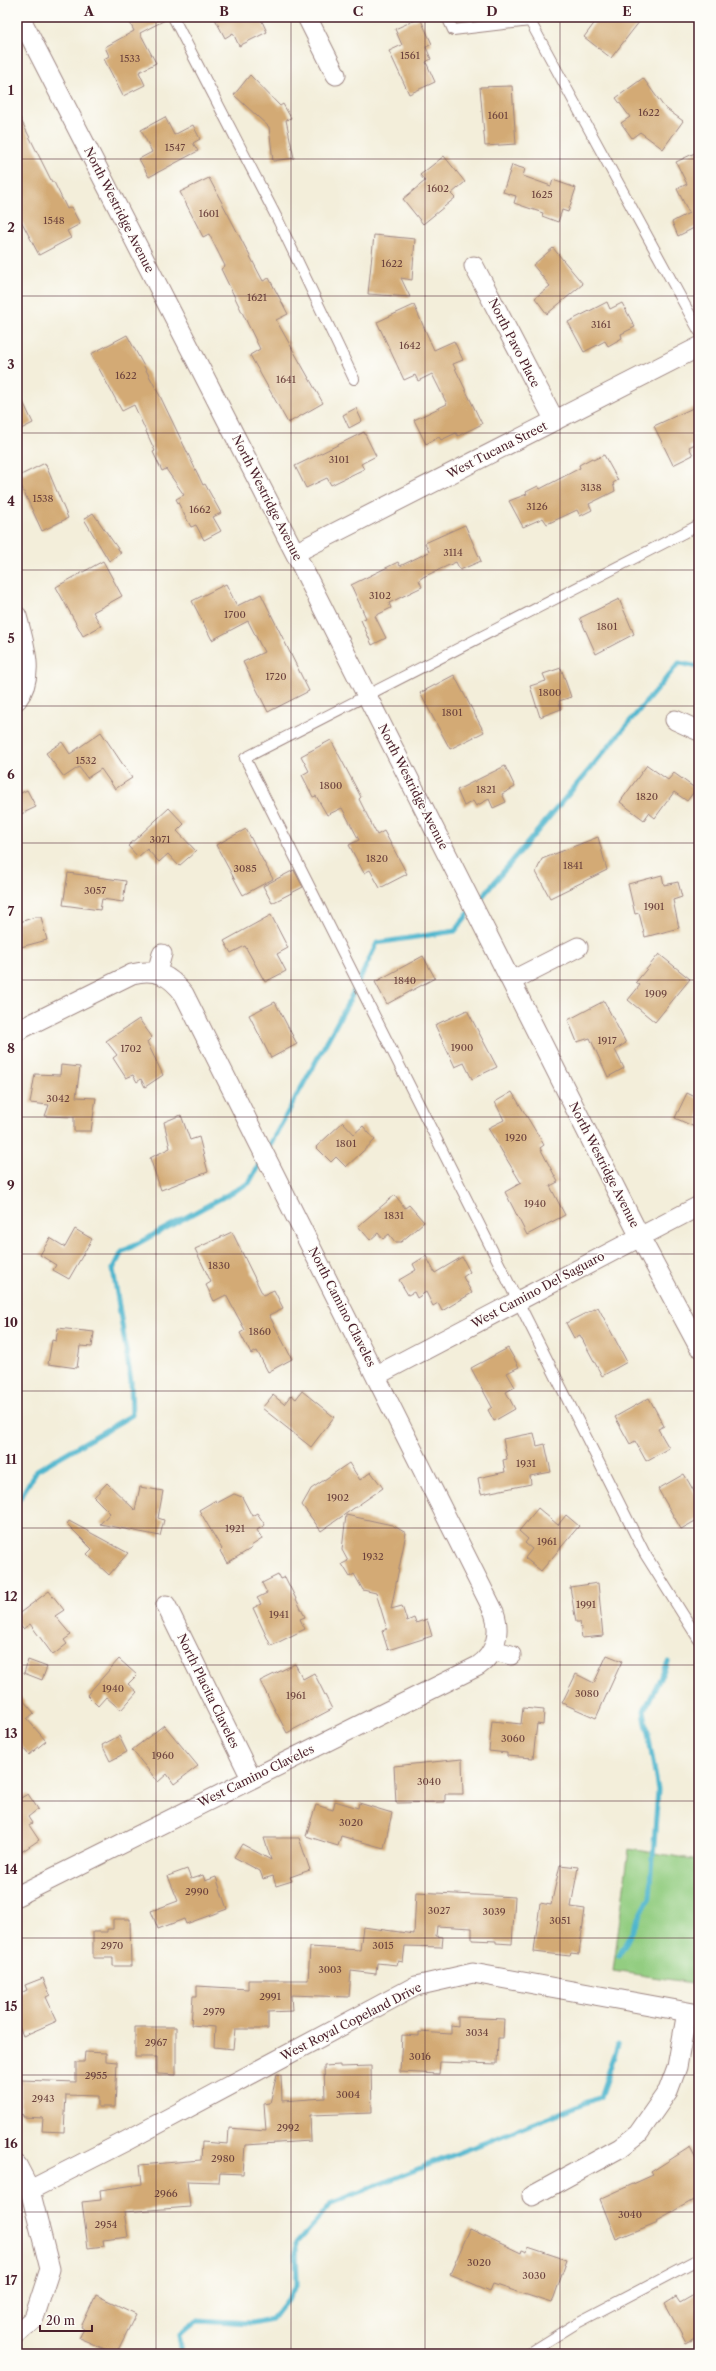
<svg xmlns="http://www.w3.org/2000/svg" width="716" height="2371" viewBox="0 0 716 2371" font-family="'Libre Caslon Text',serif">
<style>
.green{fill:#93cd81;stroke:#6e7656}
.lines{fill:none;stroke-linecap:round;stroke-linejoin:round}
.stream{stroke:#4fb6ce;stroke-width:5}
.building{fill:#d3aa74}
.service-casing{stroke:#9e8682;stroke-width:12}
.minor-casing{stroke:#9e8682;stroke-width:21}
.service{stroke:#fff;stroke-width:10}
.minor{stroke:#fff;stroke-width:19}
.grid{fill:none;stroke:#4a1f2b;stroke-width:1;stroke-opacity:0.55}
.labels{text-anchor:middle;stroke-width:3;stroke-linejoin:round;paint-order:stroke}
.number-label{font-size:10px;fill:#6c423d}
.street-label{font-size:12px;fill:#4a1f2b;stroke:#fdfcf7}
.neatline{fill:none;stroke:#4a1f2b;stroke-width:1.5}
.grid-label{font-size:13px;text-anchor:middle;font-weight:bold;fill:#4a1f2b}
</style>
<rect width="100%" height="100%" fill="#fdfcf7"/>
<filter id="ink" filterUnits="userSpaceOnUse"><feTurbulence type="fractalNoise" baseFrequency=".025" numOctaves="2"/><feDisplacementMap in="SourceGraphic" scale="8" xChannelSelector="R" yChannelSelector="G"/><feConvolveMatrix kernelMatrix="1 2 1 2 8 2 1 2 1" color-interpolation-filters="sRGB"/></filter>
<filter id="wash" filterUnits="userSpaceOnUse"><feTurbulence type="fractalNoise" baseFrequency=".012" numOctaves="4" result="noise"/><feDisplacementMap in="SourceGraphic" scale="16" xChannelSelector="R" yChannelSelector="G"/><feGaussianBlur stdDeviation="0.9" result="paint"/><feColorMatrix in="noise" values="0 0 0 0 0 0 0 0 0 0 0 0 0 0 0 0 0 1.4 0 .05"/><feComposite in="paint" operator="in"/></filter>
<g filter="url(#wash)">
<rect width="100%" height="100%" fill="#f3eeda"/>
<path class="green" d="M629 1849 699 1860V1984L613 1971Z"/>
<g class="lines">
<path class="stream" d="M476 904 679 663 699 667
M267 1150 348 1003 377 943 455 931 471 910
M17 1503 37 1470 132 1415 131 1381 113 1269 122 1252 249 1183 262 1159
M619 1956 650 1897 658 1790 644 1711 668 1662
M182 2354 179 2335 197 2320 252 2323 272 2319 297 2286 296 2243 332 2203 600 2097 618 2045"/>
</g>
<g id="blocks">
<path class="building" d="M127 17H167V19L140 33 156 63 139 72 145 85 123 96 104 59 109 56 105 47 134 31Z
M214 17H260L267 32 239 46 233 33 225 38Z
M599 17H643L611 58 584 37Z
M420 18 432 44 426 47 431 59 426 62 435 82 409 94 389 51 402 45 395 29Z
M250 75 280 106 283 104 291 118 286 120 294 158 273 161 269 127 234 95Z
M643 78 664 107 683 121 663 149 640 132 632 138 621 123 630 117 616 98Z
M512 86 516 144 485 146 480 87Z
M17 112 52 182H54L67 209 71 207 80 224 67 231 71 238 39 255 17 213Z
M165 117 174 135 193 125 200 139 193 143 198 151 149 177 139 159 152 152 141 130Z
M699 151V234L696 227 678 236 672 222 689 213 677 189 687 184 676 162Z
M444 156 465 182 451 194 455 198 423 224 403 199 425 181 420 175Z
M512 165 525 169 523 176 551 186 553 180 576 188 568 212 562 210 558 222 542 216 543 213 514 203 516 196 503 192Z
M209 178 263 281 269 278 288 314 276 320 323 403 288 423 250 355 260 349 221 269 225 266 209 234 203 237 180 192Z
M374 235 415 239 412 280 401 278 410 297 368 294Z
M553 248 583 284 547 314 535 298 550 286 533 265Z
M607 302 610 309 622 303 635 327 621 334 622 338 608 346 605 341 584 352 568 322Z
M414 305 434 350 454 341 463 360 453 364 482 424 458 436 456 433 441 440 439 437 426 444 414 420 447 404 432 374 418 381 415 375 404 380 377 322Z
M127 335 160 396 203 485 205 484 221 513 213 517 221 531 204 540 196 525 191 527 176 499 184 495 166 469 162 471 153 452 155 451 134 405 122 411 91 354Z
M17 389 33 423 21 429 17 421Z
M695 407 699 415V442L689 447 693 455 673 465 654 426Z
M356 408 362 421 349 428 343 415Z
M364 432 376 456 361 464 364 469 331 485 327 478 306 488 295 466Z
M604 455 618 480 613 483 615 491 589 504 592 510 580 516 577 510 547 524 543 518 523 527 509 501 527 494 526 492 538 486 540 489 580 468 579 465 592 458 593 460Z
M45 463 68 518 42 531 17 477Z
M93 513 121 553 109 561 84 519Z
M465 525 481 561 460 570 456 562 423 577 419 580 422 587 389 603 391 608 375 616 386 638 372 645 361 620 366 618 351 585 398 562 400 566 429 552 425 543Z
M103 561 122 596 93 612 101 626 83 636 56 587Z
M226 584 237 606 261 594 309 691 268 712 243 662 264 652 248 621 212 640 192 601Z
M619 599 634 634 596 654 580 618Z
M561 668 571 697 559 701 561 709 540 717 530 686 546 681 543 674Z
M454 675 484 732 450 749 420 693Z
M101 732 132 778 115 789 101 769 87 778 79 767 64 777 46 753 62 742 70 754Z
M331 740 361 797 359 799 377 835 384 831 407 874 380 888 370 870 364 873 349 845 359 840 342 808 327 815 316 796 313 797 302 775 309 771 301 756Z
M647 765 668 780 674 773 696 789 687 801 674 792 655 818 649 813 644 820 620 802Z
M505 766 515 787 502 794 506 802 493 808 489 799 476 806 473 801 464 806 457 790Z
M27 790 36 807 17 816V795Z
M169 808 184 824 177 831 196 851 179 866 168 854 159 862 147 849 138 857 128 846Z
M246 829 273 879 243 895 216 845Z
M598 837 607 870 550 898 536 872 542 859Z
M294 870 303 887 272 903 263 886Z
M68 873 126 881 123 902 102 899 100 910 63 905Z
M662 875 664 885 678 882 682 897 673 900 679 928 645 937 639 913 635 914 628 884Z
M271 915 288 948 277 954 286 971 265 982 245 946 231 953 224 941Z
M35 917H41L47 940 17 948V923Z
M659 954 690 979 655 1022 628 1000 640 985 636 982Z
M423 956 435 978 387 1004 375 982Z
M604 1001 626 1043 615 1050 624 1068 608 1077 590 1038 577 1042 568 1020Z
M275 1002 297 1044 271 1058 249 1015Z
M467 1010 497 1067 472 1079 464 1063 455 1067 435 1025Z
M139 1019 152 1037 147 1042 163 1075 145 1087 141 1079 137 1082 133 1075 126 1078 113 1058 117 1055 106 1041Z
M61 1065 80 1067 76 1097 96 1098 91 1131H74V1117L45 1116 49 1105 30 1103 35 1074 60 1075Z
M512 1092 544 1145 540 1148 558 1182 550 1186 565 1215 527 1235 505 1192 521 1183 488 1128 504 1120 495 1102Z
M687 1093 699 1099V1129L675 1118Z
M181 1115 190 1140 199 1137 208 1172 161 1190 150 1158 170 1148 164 1122Z
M343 1122 354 1134 363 1126 375 1140 346 1167 336 1157 331 1162 316 1147Z
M395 1195 405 1208 409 1205 424 1222 401 1242H395L389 1234 383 1239 378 1233 370 1240 358 1226Z
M75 1229 92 1239 69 1279 53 1270 56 1265 40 1255 50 1238 65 1247Z
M232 1232 263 1295 274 1290 283 1308 269 1315 292 1359 268 1372 257 1351 251 1354 240 1333 245 1330 226 1295 214 1301 206 1285 211 1282 195 1249Z
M426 1256 435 1273 462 1257 470 1272 463 1277 472 1293 442 1311 438 1303 433 1306 426 1292 417 1298 414 1292 408 1295 399 1280 416 1270 413 1264Z
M598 1307 627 1362 602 1376 580 1335 574 1338 566 1323Z
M58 1328 94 1332 92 1347 80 1346 77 1368 48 1364 52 1340 56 1341Z
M508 1348 519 1367 507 1373 515 1387 506 1392 515 1409 494 1421 488 1410 492 1407 471 1368Z
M302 1391 334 1417 311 1447 262 1408 273 1395 284 1404 291 1395 296 1399Z
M649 1398 664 1426 658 1429 669 1448 646 1461 635 1441 630 1444 615 1417Z
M534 1433 537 1446 545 1444 551 1472 530 1476 531 1484 481 1494 478 1478 505 1472 503 1460 507 1459 503 1439Z
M349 1463 360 1480 371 1472 383 1488 321 1531 302 1505 311 1489Z
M684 1474 699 1500V1519L681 1529 658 1489Z
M107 1483 135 1510 140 1487 163 1491 158 1518 164 1520 160 1536 100 1524 110 1513 94 1497Z
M234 1494 242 1497 252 1516 257 1513 265 1525 257 1530 262 1539 251 1546 252 1548 227 1563 220 1551 222 1549 199 1510 216 1500 217 1503Z
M538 1508 558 1525 566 1515 579 1526 541 1571 525 1558 532 1549 525 1543 528 1539 519 1531Z
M346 1515 392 1525 406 1533 391 1609 402 1606 407 1621 414 1618 416 1623 427 1619 432 1636 388 1650 382 1631 387 1629 376 1593 363 1590 354 1574 350 1577 342 1564 348 1561 342 1550Z
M69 1521 128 1553 109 1575 87 1554 92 1549 67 1524Z
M278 1575 280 1579 285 1577 305 1617 300 1619 305 1629 271 1646 253 1608 261 1604 257 1598 267 1593 262 1583Z
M598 1583 603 1636 582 1638 580 1622H576L570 1587Z
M49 1591 64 1610 55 1616 71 1635 64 1640 67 1644 53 1655 30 1624 23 1629 17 1622V1615Z
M607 1655 622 1661 596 1718 562 1703 576 1674 594 1683Z
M119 1659 137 1675 128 1684 137 1692 121 1710 106 1697 98 1706 87 1695Z
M28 1660 47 1667 42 1680 24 1673Z
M295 1664 303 1679 314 1673 332 1709 287 1733 260 1681Z
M17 1693 34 1713 27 1719 46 1741 29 1755 17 1741Z
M523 1708 544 1710 543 1725 537 1724 533 1758 507 1756V1753L489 1751 492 1721 521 1724Z
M164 1725 198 1766 174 1784 167 1774 158 1782 132 1750Z
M119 1736 127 1752 110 1761 102 1745Z
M462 1759 463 1794H445V1802L396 1803 394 1766Z
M28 1794 38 1809 28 1817 32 1823 29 1825 39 1840 17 1855V1800Z
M335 1801 358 1808 359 1803 392 1813 384 1848 341 1836 338 1846 306 1836 316 1805 333 1810Z
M264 1838H299L310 1870 290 1877 292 1881 276 1886 273 1876 263 1879 260 1871 234 1857 242 1844 271 1860Z
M560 1865 578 1867 571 1907 585 1909 579 1954 571 1953 570 1956 534 1952 540 1903 551 1905Z
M187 1869 191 1879 203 1875 205 1881 216 1877 227 1909 186 1924 184 1919 158 1929 151 1911 178 1901 168 1876Z
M416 1892 515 1897 512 1944 496 1943V1941L472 1940V1928L437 1926 436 1936 443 1937 442 1947 405 1946 403 1962 398 1961 397 1965 377 1963 376 1974 351 1971 349 1997 291 1995 292 2011 268 2012V2029H235L233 2049 214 2047 215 2027 191 2025 193 1996H197V1986L248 1989V1980H308L310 1947 360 1950 363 1927 414 1934Z
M113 1919H130L131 1966H113V1958H93V1932H107V1929H113Z
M43 1978 50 1995 46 1997 57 2021 23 2036 17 2022V1995L27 1990 25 1985Z
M458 2017 504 2019 503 2038H498L497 2064 440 2062 439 2074 400 2072 402 2035 419 2036V2032L451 2034V2025L458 2026Z
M135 2027H176V2075L157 2074V2057H135Z
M85 2052 106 2053V2061L117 2062 115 2107H98V2096L66 2095 64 2132 42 2131 43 2118 23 2117V2115L20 2114 21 2080 76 2082V2062H84Z
M340 2065V2067L371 2066 372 2113 310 2115 311 2141 245 2145 243 2174 220 2173 219 2182 187 2181 190 2207 124 2212 128 2237 103 2240 104 2246 88 2248 82 2202 101 2200 100 2190 142 2184 140 2165 201 2160 202 2142 228 2144 229 2128 266 2131 264 2104 270 2103 277 2074 281 2075 282 2101 325 2098 324 2066Z
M690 2147 699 2164V2197L657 2220 658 2222 616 2239 600 2199 653 2175 651 2172Z
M470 2229 521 2253 522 2250 527 2252 528 2247 567 2260 552 2303 493 2284 490 2291 450 2274Z
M699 2292 698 2337 686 2343 665 2304 676 2297 680 2303Z
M96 2295 136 2314 116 2354 79 2338 84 2329 81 2327Z"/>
</g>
</g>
<g filter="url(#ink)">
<use href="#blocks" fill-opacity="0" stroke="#9e8682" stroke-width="1"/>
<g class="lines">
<g class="service-casing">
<path id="service" d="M173 17 279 222 354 379
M447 17 453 30 530 21 699 331
M699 525 245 758 645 1554 699 1640
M527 2354 577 2323 699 2259"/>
</g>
<g class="minor-casing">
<path id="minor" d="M20 17 295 553 640 1237 699 1347
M307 17 336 75
M474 266 555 421
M295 553 699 347
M17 616C24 644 36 675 17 700
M675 720 699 731
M157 972 162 954
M511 981 578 947
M17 1031 132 974C155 968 170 975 184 994L494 1612C501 1632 496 1654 478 1666L17 1896
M377 1375 699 1206
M166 1605 251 1778
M493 1650 511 1655
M17 2165 30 2190 50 2269 34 2318 17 2333
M30 2190 126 2141 416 1986 473 1973 699 2014
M532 2196 620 2148 638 2134 668 2091 677 2067 687 2012"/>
</g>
<use href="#service" class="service"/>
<use href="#minor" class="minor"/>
</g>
</g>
<path class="grid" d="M156 17V2354M291 17V2354M425 17V2354M560 17V2354M17 159H699M17 296H699M17 433H699M17 570H699M17 706H699M17 843H699M17 980H699M17 1117H699M17 1254H699M17 1391H699M17 1528H699M17 1665H699M17 1801H699M17 1938H699M17 2075H699M17 2212H699"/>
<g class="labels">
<g class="number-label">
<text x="410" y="59">1561</text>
<text x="130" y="62">1533</text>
<text x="649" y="116">1622</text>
<text x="498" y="119">1601</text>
<text x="175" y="151">1547</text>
<text x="438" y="192">1602</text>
<text x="542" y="198">1625</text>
<text x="209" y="217">1601</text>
<text x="54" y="224">1548</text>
<text x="392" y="267">1622</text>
<text x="257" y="301">1621</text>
<text x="601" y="328">3161</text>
<text x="410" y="349">1642</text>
<text x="126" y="379">1622</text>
<text x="286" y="383">1641</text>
<text x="339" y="463">3101</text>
<text x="591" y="491">3138</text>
<text x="43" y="502">1538</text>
<text x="537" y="510">3126</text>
<text x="200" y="513">1662</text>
<text x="453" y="556">3114</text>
<text x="380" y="599">3102</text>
<text x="235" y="618">1700</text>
<text x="607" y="630">1801</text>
<text x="276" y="680">1720</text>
<text x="550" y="696">1800</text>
<text x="452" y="716">1801</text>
<text x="86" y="764">1532</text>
<text x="331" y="789">1800</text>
<text x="486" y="793">1821</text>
<text x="647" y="800">1820</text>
<text x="160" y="843">3071</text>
<text x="377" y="862">1820</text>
<text x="573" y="869">1841</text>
<text x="245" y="872">3085</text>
<text x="95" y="894">3057</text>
<text x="654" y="910">1901</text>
<text x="405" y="984">1840</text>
<text x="656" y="997">1909</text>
<text x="607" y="1044">1917</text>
<text x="462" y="1051">1900</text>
<text x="131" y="1052">1702</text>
<text x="58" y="1102">3042</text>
<text x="516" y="1141">1920</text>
<text x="346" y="1147">1801</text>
<text x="535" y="1207">1940</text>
<text x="394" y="1219">1831</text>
<text x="219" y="1269">1830</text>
<text x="260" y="1335">1860</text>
<text x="526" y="1467">1931</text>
<text x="338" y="1501">1902</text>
<text x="235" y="1532">1921</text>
<text x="547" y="1545">1961</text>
<text x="373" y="1560">1932</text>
<text x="586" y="1608">1991</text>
<text x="279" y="1618">1941</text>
<text x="113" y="1692">1940</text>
<text x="587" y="1697">3080</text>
<text x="296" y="1699">1961</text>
<text x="513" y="1742">3060</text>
<text x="163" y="1759">1960</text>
<text x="429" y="1785">3040</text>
<text x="351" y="1826">3020</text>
<text x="197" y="1895">2990</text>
<text x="439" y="1914">3027</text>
<text x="494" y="1915">3039</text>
<text x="560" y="1924">3051</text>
<text x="112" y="1949">2970</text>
<text x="383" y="1949">3015</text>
<text x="330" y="1973">3003</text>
<text x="270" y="2000">2991</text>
<text x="214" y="2015">2979</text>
<text x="477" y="2036">3034</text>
<text x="156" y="2046">2967</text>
<text x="420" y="2060">3016</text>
<text x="96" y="2079">2955</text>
<text x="348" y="2098">3004</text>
<text x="43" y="2102">2943</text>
<text x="288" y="2131">2992</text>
<text x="223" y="2162">2980</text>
<text x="166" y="2197">2966</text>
<text x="630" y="2218">3040</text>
<text x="106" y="2228">2954</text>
<text x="479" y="2266">3020</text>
<text x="534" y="2279">3030</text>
</g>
<g class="street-label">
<text transform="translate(119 210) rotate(63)" y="4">North Westridge Avenue</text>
<text transform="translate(514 343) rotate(63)" y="4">North Pavo Place</text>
<text transform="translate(497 450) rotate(-27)" y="4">West Tucana Street</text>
<text transform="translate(267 498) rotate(63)" y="4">North Westridge Avenue</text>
<text transform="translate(413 787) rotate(63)" y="4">North Westridge Avenue</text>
<text transform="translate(604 1165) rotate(63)" y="4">North Westridge Avenue</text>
<text transform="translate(538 1290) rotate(-28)" y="4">West Camino Del Saguaro</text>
<text transform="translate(342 1307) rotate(63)" y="4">North Camino Claveles</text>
<text transform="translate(208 1691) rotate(64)" y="4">North Placita Claveles</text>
<text transform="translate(256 1776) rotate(-26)" y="4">West Camino Claveles</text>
<text transform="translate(351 2022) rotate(-27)" y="4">West Royal Copeland Drive</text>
</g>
</g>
<rect width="716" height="2371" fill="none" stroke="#fdfcf7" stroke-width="44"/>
<path d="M40 2325v6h52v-6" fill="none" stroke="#4a1f2b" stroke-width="2"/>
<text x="46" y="2325" font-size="12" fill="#4a1f2b" stroke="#fdfcf7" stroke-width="3" paint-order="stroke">20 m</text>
<rect x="22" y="22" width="672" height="2327" class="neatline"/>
<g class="grid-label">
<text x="89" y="16">A</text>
<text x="224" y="16">B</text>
<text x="358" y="16">C</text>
<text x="492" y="16">D</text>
<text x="627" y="16">E</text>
<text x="11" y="95">1</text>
<text x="11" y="232">2</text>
<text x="11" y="369">3</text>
<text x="11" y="506">4</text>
<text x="11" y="643">5</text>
<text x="11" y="779">6</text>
<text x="11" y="916">7</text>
<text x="11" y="1053">8</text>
<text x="11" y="1190">9</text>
<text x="11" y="1327">10</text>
<text x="11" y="1464">11</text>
<text x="11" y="1601">12</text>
<text x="11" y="1738">13</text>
<text x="11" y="1874">14</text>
<text x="11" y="2011">15</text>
<text x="11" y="2148">16</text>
<text x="11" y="2285">17</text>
</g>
</svg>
